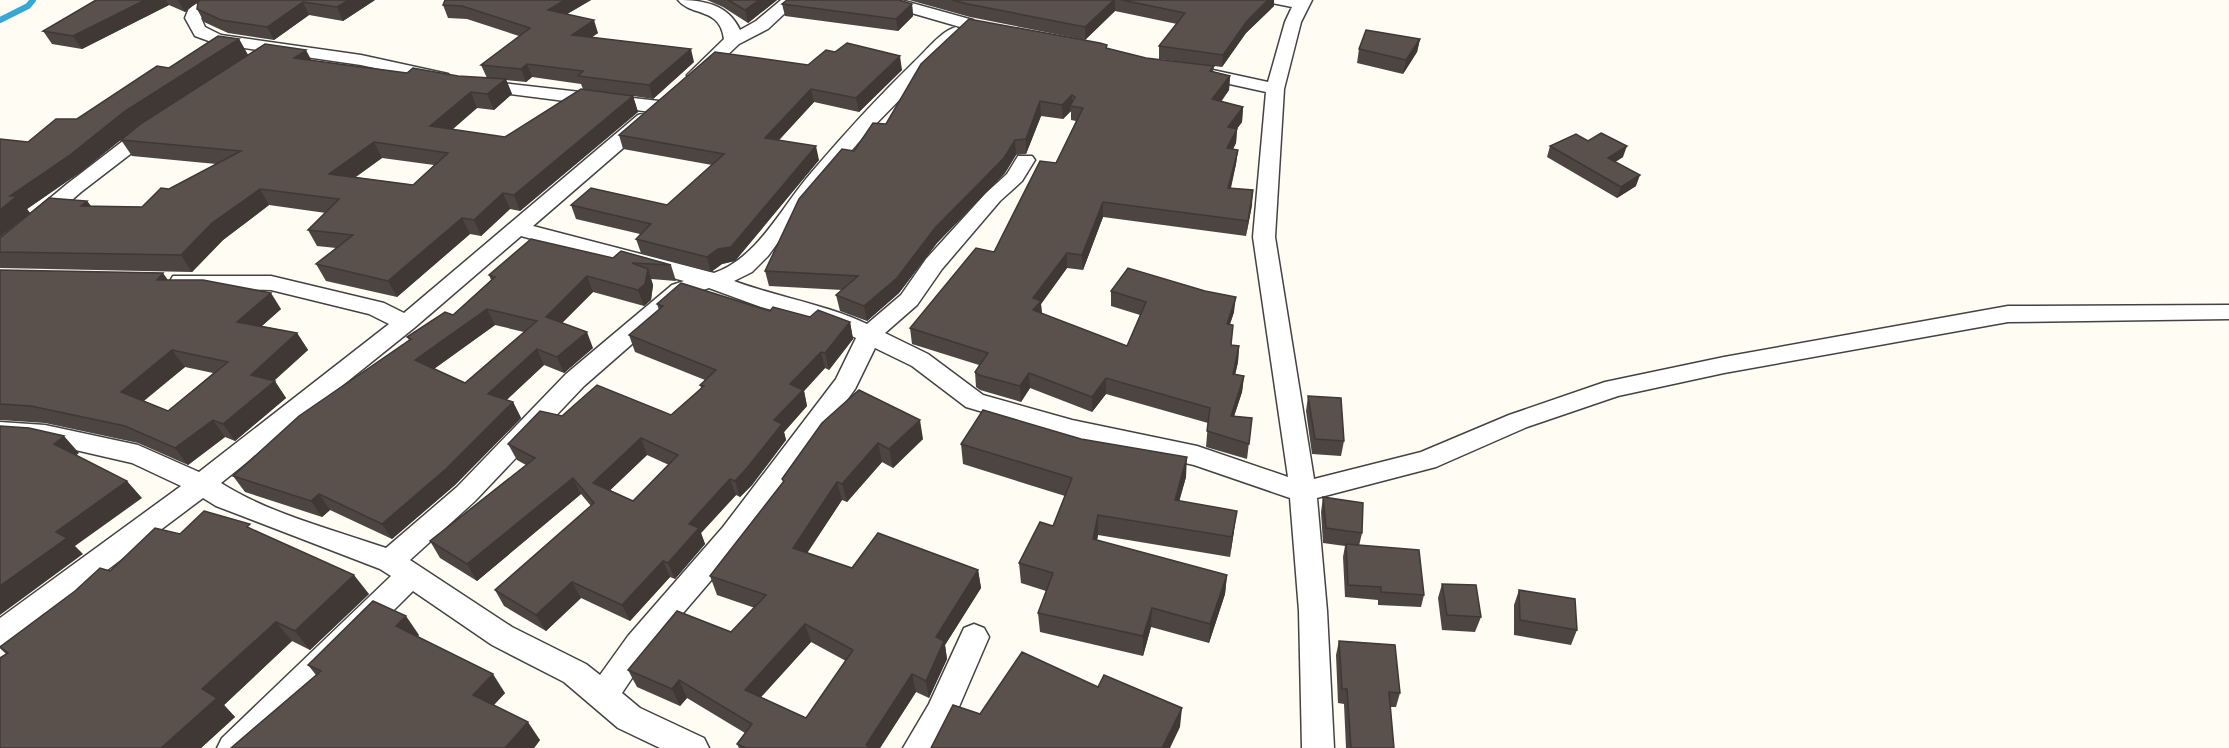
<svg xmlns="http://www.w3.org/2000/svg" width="2229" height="748" viewBox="0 0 2229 748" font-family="'Roboto Serif',serif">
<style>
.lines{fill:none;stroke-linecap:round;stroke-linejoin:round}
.stream{stroke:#37a7d6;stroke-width:6}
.minor-casing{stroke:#434343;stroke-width:3}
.minor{fill:#fff;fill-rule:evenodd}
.wall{fill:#4d4541;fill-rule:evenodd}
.shaded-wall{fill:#3f3835}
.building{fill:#5a504c;stroke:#3f3835;stroke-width:1.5;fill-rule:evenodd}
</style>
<rect width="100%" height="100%" fill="#fffcf4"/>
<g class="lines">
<path class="stream" d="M0 20 28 6 33 0"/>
<g class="minor-casing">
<path id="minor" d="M203 0H222L201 18 205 27 221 35 361 55 448 74 451 78 442 83 361 65 217 44 195 36 185 18 189 8Z
M678 0C703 0 728 4 740 30L756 21 781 0H799L768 29 739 44 702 79 696 80 687 75 724 39C720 7 692 17 678 0Z
M875 0H901L973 20 975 24 967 29 877 3Z
M1270 0H1312L1301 22 1284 89 1275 237 1314 479 1421 452 1509 415 1605 382 1724 357 2008 306 2229 305V319L2008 322 1724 373 1618 396 1527 427 1436 467 1317 498 1327 611 1334 748H1302L1299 611 1290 498 1194 465 1072 438 966 407 912 366 875 348 855 389 743 543 648 654 622 693 640 708 704 738 709 748H660L618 728 564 682 492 645 413 591 255 748H217L222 738 391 576 380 569 216 506 203 498 10 643 0 646V618L181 486 132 463 45 443 0 440V422L45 425 138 445 199 472 389 324 369 314 271 290 181 288 173 286 170 281 173 276H271L384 303 404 313 638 115 645 113 654 119 652 123 533 226 714 273C758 258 782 206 811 173 844 134 878 97 914 62 926 51 941 31 956 27L964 32 962 36 864 136 809 200 768 256 752 272 734 281C777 297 825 304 867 324L901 295 926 259 986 193 1007 174 1018 156H1032L1035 160 1022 181 1000 201 942 269 917 305 885 333 928 354 983 395 1072 420 1197 446 1288 477 1253 237 1266 92 1193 76 1190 72 1199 67 1268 82 1285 22 1292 7 1272 3ZM521 236 684 281 672 285 566 374 457 487 386 548C333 530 268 513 221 483L414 328ZM709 288 761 307 830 326 856 338 836 379 723 527 628 636 600 675 586 664 512 627 410 560 475 501 584 386 688 295Z
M476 80 659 101 668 107 659 113 470 89 467 85Z
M152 122 159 124 161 128 159 132 81 192 8 256 0 258V240L67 184 145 124Z
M974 624 984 628 989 637 952 723 937 748H903L929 704 964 628Z"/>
</g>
<use href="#minor" class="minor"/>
</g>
<path class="wall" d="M96 0H200L185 12 169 5 82 49 52 44 43 31Z
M201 0H375L343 21 309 15 274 40 228 33 204 22 197 9Z
M445 0H591L567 14 598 33 592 37 694 62 653 99 633 96 638 112 520 211 510 209 481 236 470 234 397 297 326 281 316 264 336 248 317 246 308 230 326 213 269 205 223 240 192 272 0 268V238L87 201 91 206 142 207 169 189 216 164 132 156 121 140 141 124 82 171 27 209 30 213 0 237V139L28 142 77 119 169 68 239 39 248 55 312 61 407 73 487 78 481 65 519 36 467 19 448 18 443 5ZM532 77 581 84 583 89 505 137 452 130 477 108 494 110 512 94 506 80 526 82ZM382 158 434 165 413 185 355 177Z
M707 0H777L748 23 723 7Z
M909 0H1274V6L1246 33 1222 67 1214 66 1213 72 1230 76 1229 90 1221 102 1243 107 1242 122 1237 129 1236 143 1233 149 1238 150 1236 164 1231 188 1252 205 1246 236 1103 217 1083 270 1067 268 1041 304 1042 314 1127 346 1140 315 1111 306V291L1234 312 1230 324 1231 345 1239 346 1238 362 1235 374 1244 376 1242 392 1234 416 1252 418 1247 459 1206 447 1208 423 1106 394 1092 412 1030 388 1021 402 980 390 976 387 975 372 979 365 912 344 910 328 994 252 1056 163 1076 121 1071 120V111L1063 119 1041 116 1026 154 1016 155 1005 173 937 243 899 293 867 321 840 311 836 295 842 290 769 286 765 271 854 151 886 124 1107 45V48L1146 58 1189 63 1159 59V46L1177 24 1115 11 1085 40 970 17Z
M782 4H912L913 16 898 31 785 16Z
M1420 39 1417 52 1403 74 1357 63 1359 49Z
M808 65 902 70 859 112 814 102 779 140 819 160 735 261 722 264 711 272 641 253 636 239 640 234 576 219 571 205H667L712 165 623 149 619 135Z
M1588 141 1623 157 1615 162 1636 186 1617 198 1547 157 1550 146Z
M613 258 671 265 676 281 651 279 653 285 651 300 644 306 593 292 562 323 593 348 564 373 544 365 506 400 513 402 521 418 455 485 392 539 330 510 322 517 245 492 233 476 409 340 407 337 453 315 491 280 489 275ZM495 325 524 332 465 383 434 369Z
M0 270 168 280 281 309 262 326 297 333 308 350 274 381 286 398 235 441 225 437 188 465 138 443 45 423 0 420ZM185 367 213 373 168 411 144 401Z
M657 304 770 311 850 322 853 339 829 370 825 368 804 391 807 406 784 432 786 440 752 485 740 497 736 495 701 533 705 544 675 579 670 577 630 621 581 598 546 631 504 606 495 590 591 506 581 494 477 581 440 558 430 541 526 465 517 460 508 444 562 416 671 415 701 388 700 385 705 380 635 352 629 335 659 310ZM647 455 669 465 633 501 610 490Z
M1308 396 1344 441 1341 456 1312 454 1306 411Z
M822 423 923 439 893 468 882 462 847 502 842 500 807 553 852 568 978 570 981 588 945 645 947 659 929 698 916 692 880 748H739L737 744 745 733 687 698 680 706 637 687 628 670 731 632 755 608 717 595 710 576 783 482 782 479ZM811 642 846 661 806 718 761 697Z
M961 444 1186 477 1179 501 1234 531 1230 557 1098 535 1097 540 1227 575 1225 594 1209 643 1151 627 1143 656 1040 632 1038 613 1046 591 1021 583 1019 563 1053 526 1065 496 963 464Z
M1323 497 1362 533 1359 546 1424 595 1421 607 1378 605V600L1345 597 1343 557 1345 546 1323 543 1321 512Z
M255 530 369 594 310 650 292 641 224 705 235 717 201 748H0L6 654 0 648 110 571 180 534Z
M1442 584 1481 617 1475 632 1442 630 1438 598Z
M1519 590 1577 630 1571 645 1514 635V605Z
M419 635 418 637 505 693 494 705 540 740 534 748H231L316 675 308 665Z
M1339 641 1400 693 1396 707H1390L1394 748H1346L1344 704 1338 703 1336 655Z"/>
<path class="shaded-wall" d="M145 0H166L169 5 82 49 73 36Z
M178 0H200L185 12Z
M349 0H375L343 21 337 7Z
M565 0H591L552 23 548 10Z
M759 0H777L748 23 745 10Z
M1114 0H1115V11L1085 40V27Z
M1268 0H1274V6L1246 33 1222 67 1223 55 1247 21Z
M303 2 309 15 274 40 267 27Z
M912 4 913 16 898 31 896 19Z
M594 20 598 33 576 48 572 35Z
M239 39 248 55 136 127 82 171 27 209 30 213 0 237V210L10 196 125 111Z
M1420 39 1417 52 1403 74 1406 60Z
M691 49 694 62 653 99 649 85Z
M306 50 314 65 294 58Z
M900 56 902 70 859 112 856 98Z
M527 64 532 77 526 82 521 69Z
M1230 76 1229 90 1211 114 1212 99Z
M506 79 512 94 494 110 487 94Z
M811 89 814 102 768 152 765 138Z
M471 92 477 108 437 142 430 126Z
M1072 95V106H1070L1071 111 1063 119 1062 105Z
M633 96 638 112 520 211 514 195Z
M1040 101 1041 116 1026 154V139Z
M1243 107 1242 122 1226 142 1228 127Z
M1237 129 1236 143 1226 163 1227 148Z
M1015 140 1016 155 1005 173 937 243 899 293 867 321 864 306Z
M374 142 382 158 338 190 329 174Z
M816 146 819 160 735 261 722 264 711 272 707 257Z
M1627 146 1623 157 1604 169 1608 158Z
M1238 150 1236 164 1227 203 1228 188Z
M1640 175 1636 186 1617 198 1621 187Z
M260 189 269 205 223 240 192 272 181 255 212 223Z
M1253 190 1252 205 1246 236 1248 221Z
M503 193 510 209 481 236 474 220Z
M87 201 99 217 81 206Z
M1103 202V217L1083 270 1082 255Z
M462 218 470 234 397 297 388 281Z
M1067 253V268L1041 304 1042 316 1033 310V298Z
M648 269 653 285 651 300 644 306 638 290Z
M163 273 175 290 157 280Z
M587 276 593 292 553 332 546 317Z
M271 293 281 309 248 338 237 322Z
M1236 297 1234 312 1225 339 1227 324Z
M487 309 495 325 424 376 415 360Z
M850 322 853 339 829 370 825 353Z
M587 332 593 348 564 373 557 357Z
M297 333 308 350 272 382 275 381 286 398 235 441 223 424 251 375Z
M1239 346 1238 362 1232 389 1233 374Z
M537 349 544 365 496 410 488 394Z
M172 350 185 367 134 408 121 392Z
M821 352 825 368 804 391 807 406 784 432 786 440 752 485 740 497 735 481 790 384Z
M1029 373 1030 388 1021 402 1020 386Z
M1244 376 1242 392 1229 432 1231 416Z
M1106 378V394L1092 412V397Z
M513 402 521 418 455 485 392 539 382 524Z
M213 420 225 437 188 465 175 448Z
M920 420 923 439 893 468 889 449Z
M64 436 79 453 69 461 54 444Z
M641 438 647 455 601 499 593 483Z
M878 443 882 462 847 502 842 484Z
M1187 457 1186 477 1174 520 1175 500Z
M573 478 581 494 477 581 467 564Z
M730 479 736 495 701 533 705 544 675 579 668 563 689 524Z
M127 481 142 498 75 546 83 554 0 615V586L56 532Z
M837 482 842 500 798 567 793 548Z
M319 494 330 510 322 517 311 501Z
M1237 511 1234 531 1230 557 1232 537Z
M1098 515V535L1093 559V539Z
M663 561 670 577 630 621 622 605Z
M978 570 981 588 945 645 947 659 929 698 926 681 936 637Z
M354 575 369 594 310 650 295 631Z
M1227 575 1225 594 1209 643 1210 624Z
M572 582 581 598 546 631 536 615Z
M1152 608 1151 627 1143 656V636Z
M406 616 419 635 410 645 396 626Z
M276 622 292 641 224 705 235 717 201 748H161L202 689Z
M805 624 811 642 752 707 745 690Z
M493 674 505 693 486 713 473 695Z
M912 674 916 692 880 748H866V745Z
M679 680 687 698 680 706 672 689Z
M1182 708 1180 727 1170 748H1162Z
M528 722 540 740 534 748H505Z"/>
<path class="building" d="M96 0H145L73 36 43 31Z
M201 0H349L337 7 303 2 267 27 221 20 197 9 198 2Z
M445 0H565L548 10 594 20 572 35 691 49 649 85 578 76 583 71 527 64 521 69 481 65 530 28 462 6 443 5Z
M728 0H759L745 10Z
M787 0H899L912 4 896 19 782 4Z
M952 0H1114L1085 27 968 4Z
M1122 0H1268L1247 21 1223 55 1159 46 1185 13Z
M969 19 1100 43 1107 45 1106 48 1146 58 1214 66 1210 71 1230 76 1212 99 1243 107 1228 127 1237 129 1227 148 1238 150 1228 188 1253 190 1248 221 1103 202 1082 255 1067 253 1033 298 1041 301 1033 310 1127 346 1146 302 1111 291 1128 268 1205 291 1236 297 1227 324 1233 325 1231 345 1239 346 1233 374 1244 376 1231 416 1252 418 1249 444 1207 431 1210 408 1106 378 1092 397 1029 373 1020 386 979 375 975 372 988 353 910 328 976 248 994 252 1040 161 1056 163 1083 108 1070 106 1075 97 1072 95 1062 105 1040 101 1026 139 1015 140 1004 158 935 228 897 278 864 306 836 295 858 276 765 271 799 199 842 149 854 151 873 123 886 124 921 64Z
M1366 30 1420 39 1406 60 1359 49Z
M218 36 239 39 125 111 70 155 10 196H17L0 210V139L28 142 56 119H77L157 66 169 68Z
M847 43 900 56 856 98 811 89 765 138 816 146 731 247 718 249 707 257 636 239 651 224 571 205 591 188 667 205 724 154 619 135 715 52 808 65 826 50 835 52Z
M265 44 306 50 294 58 407 73 413 68 458 76 506 79 487 94 471 92 430 126 505 137 581 89 633 96 514 195 503 193 474 220 462 218 388 281 316 264 353 235 308 230 339 199 260 189 212 223 181 255 0 252V238L49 198 87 201 81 206 142 207 161 188 169 189 241 151 121 140 142 123ZM374 142 448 153 413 185 329 174Z
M1601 133 1627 146 1608 158 1640 175 1621 187 1550 146 1576 134 1588 141Z
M531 239 613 258 621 251 671 265 632 263 648 269 645 284 638 290 587 276 546 317 587 332 557 357 537 349 488 394 513 402 446 469 382 524 319 494 311 501 233 476 299 416 411 339 407 337 445 312 453 315 495 277 489 275ZM487 309 537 321 465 383 415 360Z
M0 270 163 273 157 280H203L271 293 237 322 297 333 251 375 275 381 223 424 213 420 175 448 125 426 31 406 0 404ZM172 350 228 362 168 411 121 392Z
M681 283 770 311 773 307 810 317 818 310 850 322 825 353 821 352 790 384 803 390 774 420 782 424 747 468 735 481 730 479 689 524 699 528 668 563 663 561 622 605 572 582 536 615 495 590 594 503 573 478 467 564 430 541 535 458 508 444 540 411 562 416 597 385 671 415 704 386 700 385 716 370 629 335 663 306 657 304ZM641 438 678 455 633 501 593 483Z
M859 390 920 420 889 449 878 443 842 484 837 482 793 548 852 568 878 533 978 570 936 637 944 641 926 681 912 674 866 745 871 748H746L737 744 752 724 679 680 672 689 628 670 677 611 731 632 766 595 710 576 784 481 782 479 822 423ZM805 624 853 650 806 718 745 690Z
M1308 396 1341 398 1344 441 1315 439Z
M983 410 1081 439 1187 457 1175 500 1237 511 1232 537 1098 515 1093 539 1227 575 1210 624 1152 608 1143 636 1038 613 1053 573 1019 563 1040 522 1053 526 1072 478 961 444Z
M0 426 29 428 64 436 54 444 127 481 56 532 67 538 0 586Z
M1323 497 1363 503 1362 533 1326 528Z
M204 511 250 524 247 527 354 575 295 631 276 622 202 689 217 698 161 748H0V658L8 653 0 647 75 591 100 568 110 571 155 528 180 534Z
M1346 544 1419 550 1424 595 1381 592V587L1348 585Z
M1442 584 1476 585 1481 617 1447 615Z
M1519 590 1575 599 1577 630 1520 620Z
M373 601 406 616 396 626 493 674 473 695 528 722 505 748H231L321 671 308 665Z
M1339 641 1395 645 1400 693 1389 692 1394 748H1351L1347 689H1342Z
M1022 652 1098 687 1104 675 1182 708 1162 748H931L953 705 980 714Z"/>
</svg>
